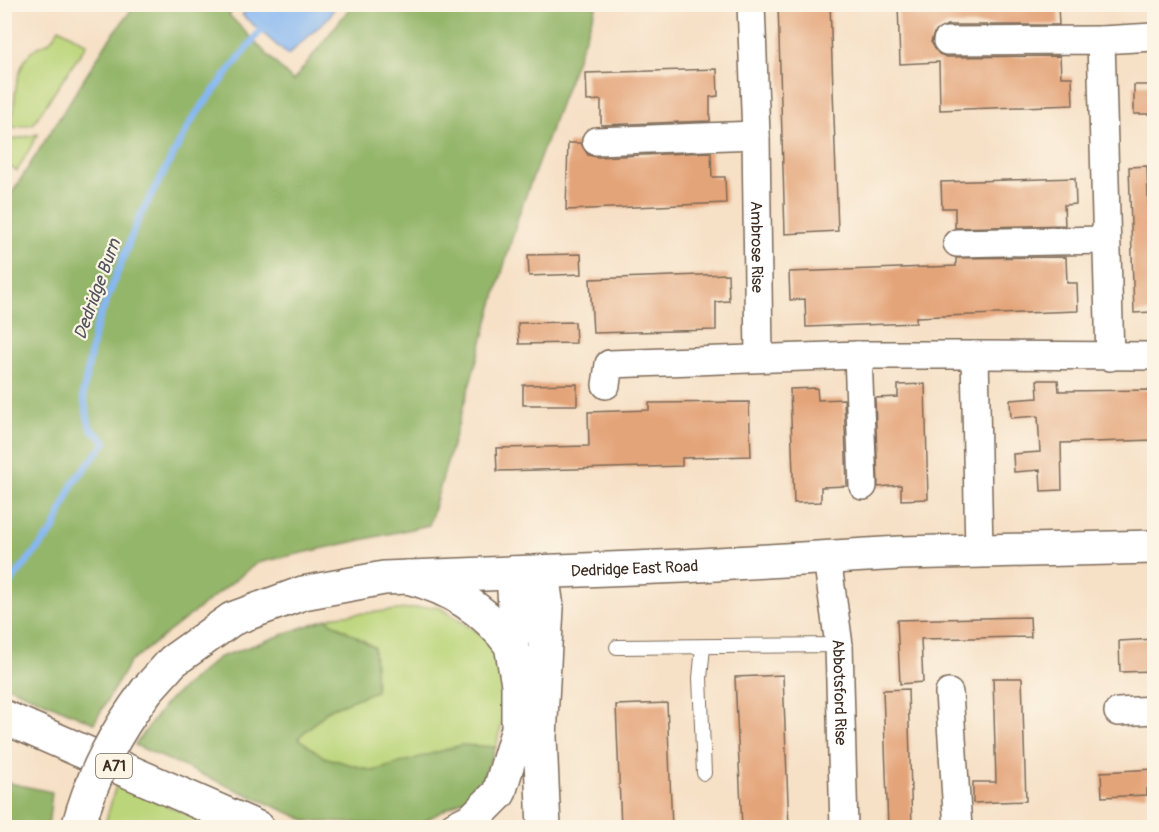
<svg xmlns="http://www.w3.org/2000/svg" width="1159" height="832" viewBox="0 0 1159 832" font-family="Pangolin,sans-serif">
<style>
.green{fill:#bbd57a;stroke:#7b804c;stroke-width:1.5}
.forest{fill:#94b66a;stroke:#687044;stroke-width:1.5}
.water{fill:#86b7f2;stroke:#607088;stroke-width:1.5}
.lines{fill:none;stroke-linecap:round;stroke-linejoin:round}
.stream{stroke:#86b7f2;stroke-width:7}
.building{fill:#e4a479}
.service-casing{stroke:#7c6a59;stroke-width:16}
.minor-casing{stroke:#7c6a59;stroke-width:30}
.tertiary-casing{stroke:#7c6a59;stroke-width:36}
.primary-casing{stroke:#7c6a59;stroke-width:36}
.service{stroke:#fff;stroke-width:14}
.minor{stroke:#fff;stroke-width:27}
.tertiary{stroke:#fff;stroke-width:33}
.primary{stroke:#fff;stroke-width:33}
.tertiary-bridge-casing{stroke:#7c6a59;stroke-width:36;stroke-linecap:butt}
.tertiary-bridge{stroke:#fff;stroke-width:33}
.labels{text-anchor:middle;stroke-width:4.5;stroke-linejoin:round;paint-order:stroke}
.shield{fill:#fcf5e5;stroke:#75675a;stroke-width:1.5}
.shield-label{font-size:15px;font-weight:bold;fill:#3b2a1e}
.street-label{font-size:16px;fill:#3b2a1e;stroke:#fcf5e5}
.water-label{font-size:18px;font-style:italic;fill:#52545e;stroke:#fcf5e5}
</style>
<rect width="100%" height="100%" fill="#fcf5e5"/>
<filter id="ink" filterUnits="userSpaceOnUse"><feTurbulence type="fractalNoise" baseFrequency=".0167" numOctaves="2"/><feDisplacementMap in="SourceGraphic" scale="12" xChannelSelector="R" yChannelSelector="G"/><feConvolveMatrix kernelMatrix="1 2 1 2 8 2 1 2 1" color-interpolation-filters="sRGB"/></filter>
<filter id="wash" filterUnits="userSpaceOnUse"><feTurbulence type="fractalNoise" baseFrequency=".008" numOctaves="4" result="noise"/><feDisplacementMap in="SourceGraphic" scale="24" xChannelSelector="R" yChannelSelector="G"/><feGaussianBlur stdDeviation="1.35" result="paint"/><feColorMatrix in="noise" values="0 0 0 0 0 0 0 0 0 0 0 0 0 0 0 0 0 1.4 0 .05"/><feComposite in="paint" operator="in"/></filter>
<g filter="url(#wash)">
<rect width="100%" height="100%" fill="#f6e0c6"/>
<path class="green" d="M59 28 87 44 33 124 12 128C15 104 13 69 32 51 44 40 46 51 59 28Z
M38 134 17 171 5 163V141Z
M437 606 494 643 507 700 496 747 415 826 308 821 135 745 167 702 218 658 335 616Z
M116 785 187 814 208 827 104 828Z"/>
<path class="forest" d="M136 4 236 5 229 15 293 81 352 5H597L519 214 429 525 257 563 129 663 94 723 5 685V204L108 41Z
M326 619 374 647 376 691 330 709 298 738 324 757 373 771 461 745 496 747 476 793 415 826 308 821 135 745 167 702 218 658Z
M5 782 52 792 48 827H5Z"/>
<path class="water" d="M252 4H336V5L329 17 288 55 242 15Z"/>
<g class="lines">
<path class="stream" d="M4 590 54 529 73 483 106 442 90 428 83 394 95 330 138 220 193 118 260 31"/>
</g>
<g id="blocks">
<path class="building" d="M778 4H830L838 231 785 234Z
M898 4H918V9H967L1058 6 1059 25H947L934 33 931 42 939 54 947 57 1060 56 1061 77H1072L1073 105 940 110 939 62 900 64Z
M717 69 718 96 710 97V121L601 125V100L587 101 586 73Z
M1134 85H1155V114H1134Z
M568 143H581L588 155 597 157 711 152 712 177H725L726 203 566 210Z
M1147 166 1152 312 1134 313 1129 167Z
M1075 178 1076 204 1064 205 1065 225 955 228V208H942L941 182Z
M581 254 582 274 529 276 528 255Z
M1066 257 1067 283H1077L1078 311 916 317V323L806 327 805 299 790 300 789 272 956 266V258Z
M728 274 729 301 716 302V330L593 333 590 279Z
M575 322 576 343 519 344 518 323Z
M1037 380H1058L1059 391 1155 390V440L1061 443 1062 490 1041 491 1040 470 1014 472 1013 454 1040 452 1038 416 1011 418 1010 400 1038 398Z
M577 384V405H523V385Z
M925 384 928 499 901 500V485L878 487 875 398 898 397V385Z
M817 388 818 400 844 399 847 486 821 487V502L794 503 790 389Z
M749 402 751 456 682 458V466L497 471 496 448 589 446 588 412 649 410V403Z
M1030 617 1031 637 921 639 923 682 900 684 897 620Z
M1155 639V671L1120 672 1119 641Z
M783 675 789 828H742L735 677Z
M993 678H1022L1026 801 973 803V782H996Z
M908 689 912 828H888L883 690Z
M667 703 672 828H621L616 705Z
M1155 769V788L1147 789V795L1102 797 1101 772Z"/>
</g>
</g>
<g filter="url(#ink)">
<use href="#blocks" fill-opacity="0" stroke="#7c6a59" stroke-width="1.5"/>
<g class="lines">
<g class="service-casing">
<path id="service" d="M617 647 839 645
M703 647 700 678 704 773"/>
</g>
<g class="minor-casing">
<g id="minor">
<path id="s1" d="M751 4 756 135 759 358"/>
<path d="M1101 40 1154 37"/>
<path d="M947 41 1101 40 1110 357"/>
<path d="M596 141 756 135"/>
<path d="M957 243 1105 240"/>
<path d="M858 355 863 486"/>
<path d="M975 355 1154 356"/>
<path d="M606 385 609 364 858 355H975L979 552"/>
<path id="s2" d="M827 558 839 645 844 828"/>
<path d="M949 693 958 828"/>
<path d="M1118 712 1154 710"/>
</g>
</g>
<g class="tertiary-casing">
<g id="tertiary">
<path id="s3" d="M147 690 173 661 232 619 303 593 384 578 683 566 900 553 1154 547"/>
</g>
</g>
<g class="primary-casing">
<path id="primary" d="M542 572 547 608 540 737 544 828
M408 577C451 588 485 609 511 645
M4 717 258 828
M455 828 473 819 499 793 518 729V684L511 645 516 625 513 573"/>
</g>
<use href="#service" class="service"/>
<use href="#minor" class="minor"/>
<use href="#tertiary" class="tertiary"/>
<use href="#primary" class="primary"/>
<g class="tertiary-bridge-casing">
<path id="tertiary-bridge" d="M78 828C92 775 115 733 147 690"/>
</g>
<use href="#tertiary-bridge" class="tertiary-bridge"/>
</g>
</g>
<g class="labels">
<rect class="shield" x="96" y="754" width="36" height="24" rx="4.5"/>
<g class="shield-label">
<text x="114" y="771">A71</text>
</g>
<g class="street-label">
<text dy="6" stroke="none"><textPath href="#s1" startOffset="243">Ambrose Rise</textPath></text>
<text dy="6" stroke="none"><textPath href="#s3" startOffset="520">Dedridge East Road</textPath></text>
<text dy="6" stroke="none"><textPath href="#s2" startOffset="135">Abbotsford Rise</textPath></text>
</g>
<g class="water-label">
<text transform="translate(97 289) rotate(-70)" y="6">Dedridge Burn</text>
</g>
</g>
<rect width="1159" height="832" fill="none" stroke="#fcf5e5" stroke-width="24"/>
</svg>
